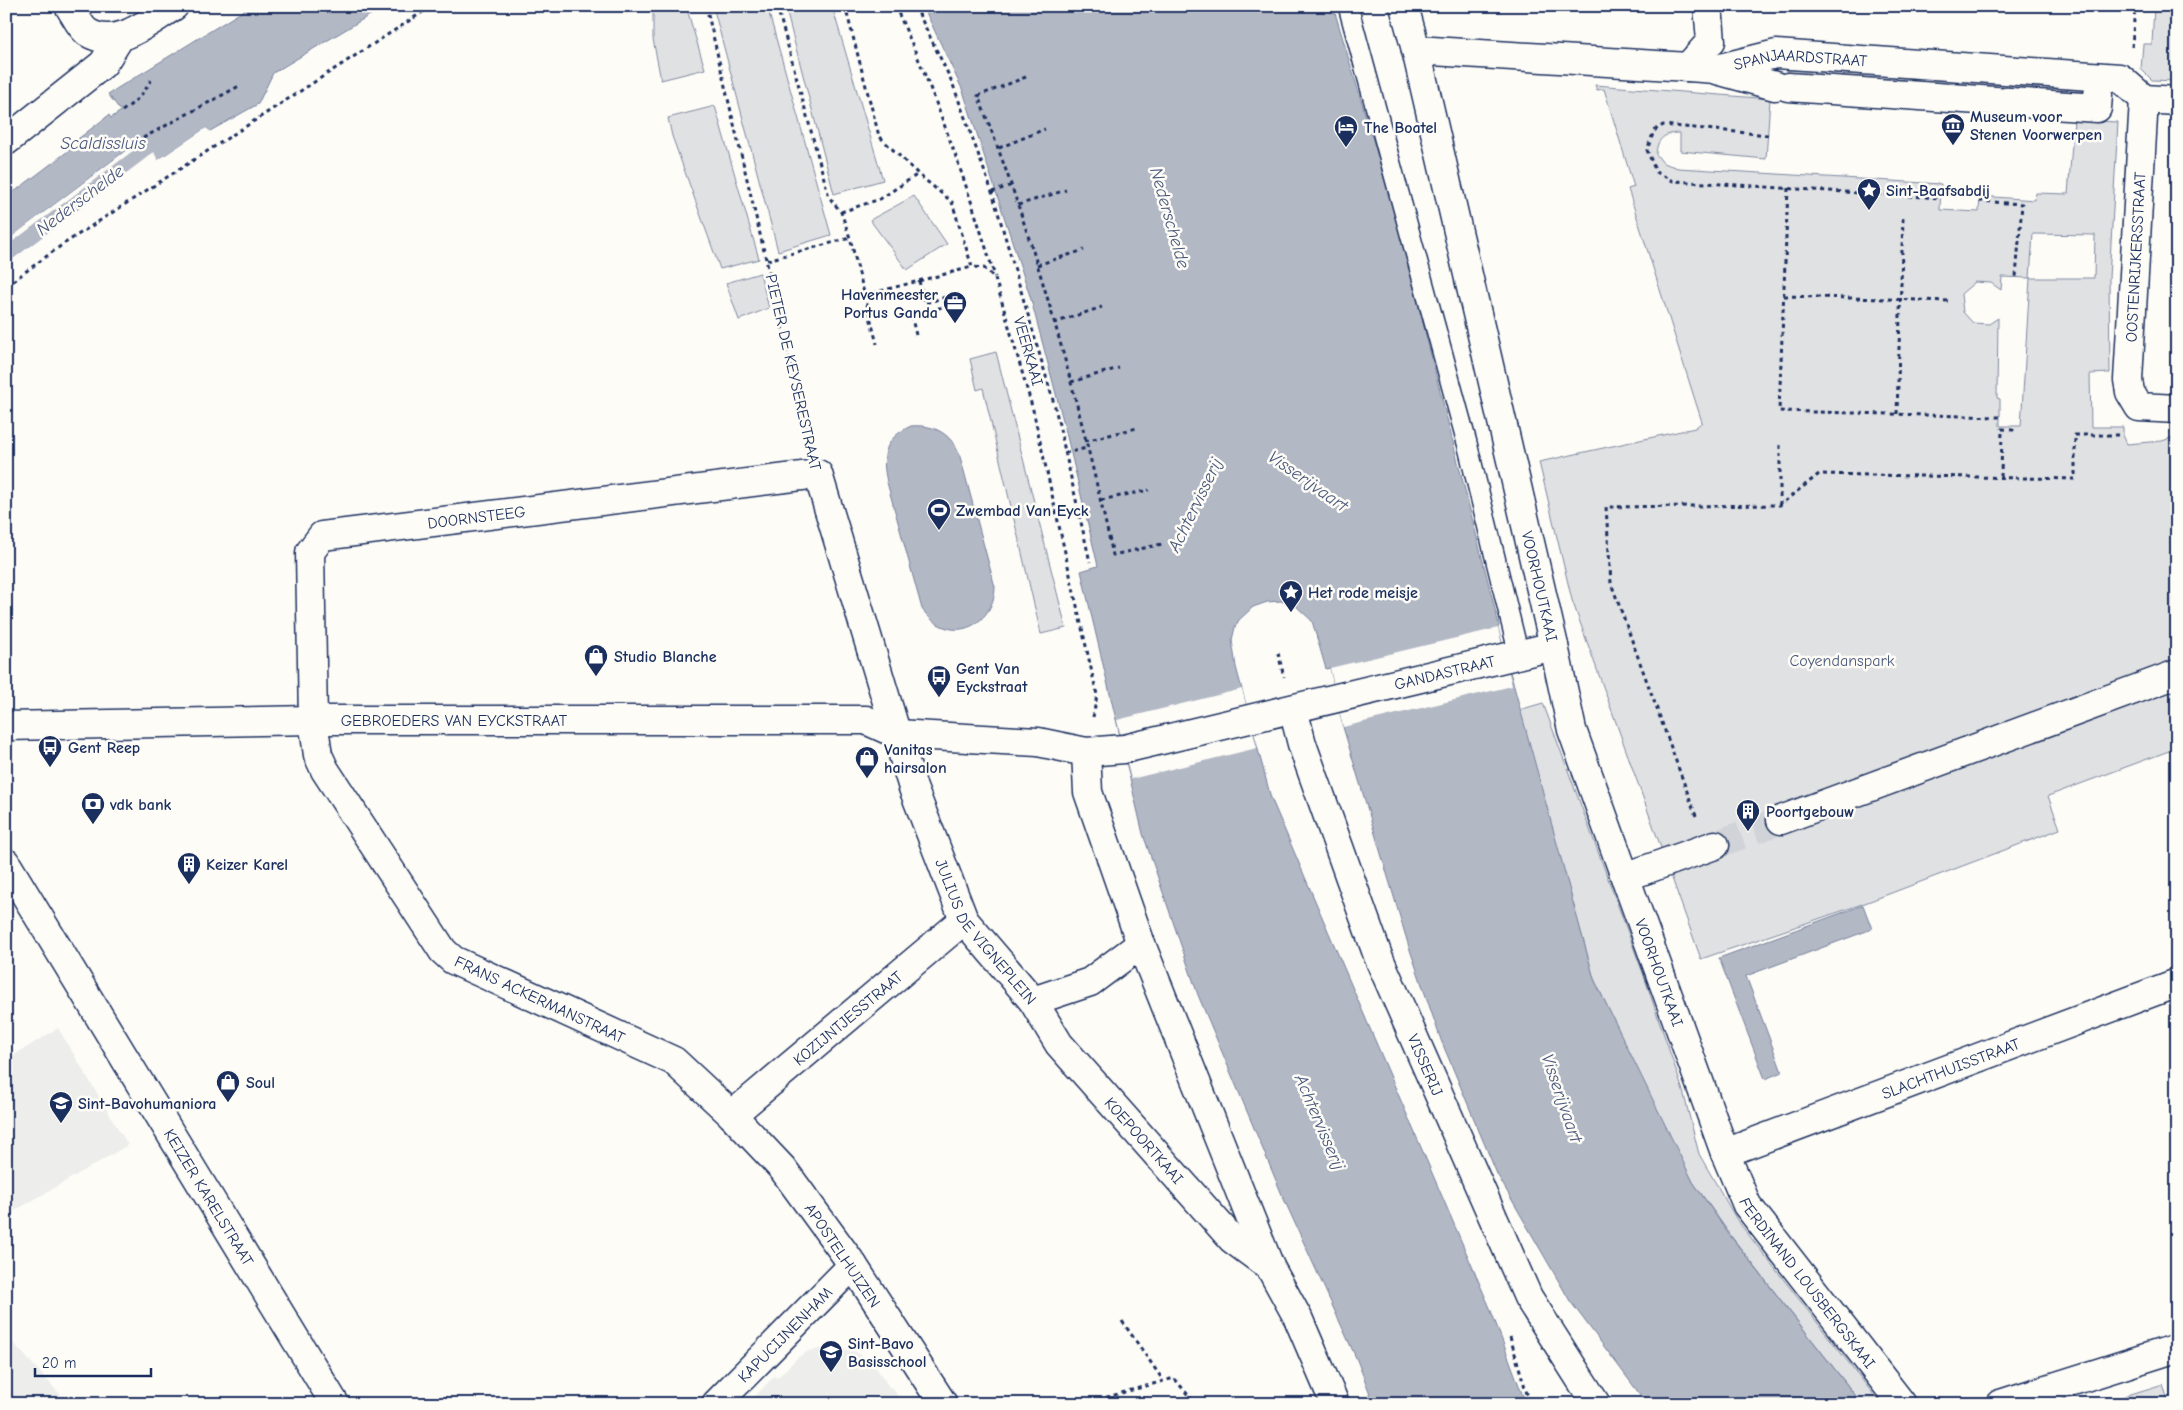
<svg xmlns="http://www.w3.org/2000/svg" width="2183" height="1410" viewBox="0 0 2183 1410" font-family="'Comic Neue',sans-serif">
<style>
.built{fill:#edeeec}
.green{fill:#e0e1e3;stroke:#7e88a0;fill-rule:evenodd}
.water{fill:#b3b8c5;stroke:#76819c}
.pier{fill:#fdfcf7}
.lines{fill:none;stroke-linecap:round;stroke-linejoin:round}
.pedestrian-tunnel{stroke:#d0d3d8;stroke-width:28;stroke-dasharray:28 14;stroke-linecap:butt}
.service-casing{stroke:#1b2f5e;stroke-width:22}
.pedestrian-casing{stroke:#1b2f5e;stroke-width:31}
.minor-casing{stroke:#1b2f5e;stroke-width:31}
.tertiary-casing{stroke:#1b2f5e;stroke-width:31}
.path{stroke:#1b2f5e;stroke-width:3;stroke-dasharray:4 4;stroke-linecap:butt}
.service{stroke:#fdfcf7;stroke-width:19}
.pedestrian{stroke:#fdfcf7;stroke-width:28}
.minor{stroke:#fdfcf7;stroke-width:28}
.tertiary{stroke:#fdfcf7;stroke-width:28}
.labels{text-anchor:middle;stroke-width:5;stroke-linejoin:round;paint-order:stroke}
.street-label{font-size:16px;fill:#1b2f5e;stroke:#fdfcf7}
.poi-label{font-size:16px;font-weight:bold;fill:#1b2f5e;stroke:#fdfcf7;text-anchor:start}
.park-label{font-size:16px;fill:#4c5c7f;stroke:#fdfcf7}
.water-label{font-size:18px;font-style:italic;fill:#49587d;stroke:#fdfcf7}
</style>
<rect width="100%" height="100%" fill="#fdfcf7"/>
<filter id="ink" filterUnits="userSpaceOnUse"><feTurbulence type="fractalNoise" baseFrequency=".02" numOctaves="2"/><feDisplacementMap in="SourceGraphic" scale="10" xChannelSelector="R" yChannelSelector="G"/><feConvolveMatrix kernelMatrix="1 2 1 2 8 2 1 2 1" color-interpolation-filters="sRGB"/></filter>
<g filter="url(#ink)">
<path class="built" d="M58 1028 128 1145 6 1216V1060Z
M6 1334 9 1338 69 1404H6Z
M832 1347 854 1351 868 1359 875 1366 890 1388 892 1387 903 1404H748L774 1376 777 1378 798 1357 808 1351Z"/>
<path class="green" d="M653 6H686L705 69 661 80 653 39Z
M713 6H767L831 235 778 251Z
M785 6H832L883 180 834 194Z
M2154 6H2177V81L2152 80 2141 69 2143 44H2152Z
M1788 62 2092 84V95L1788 74Z
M1595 85 1770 99 1766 159 1680 151V133C1665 133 1657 138 1656 154L1663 163 1678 168 1941 184 1940 210 1979 212 1980 196 2035 200 2036 193 2068 194 2074 120 2118 122 2109 278 2110 373 2090 374 2091 427H2123V435L2127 444 2162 441 2177 436V748L2048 796 2060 829 1865 903 1701 959 1572 600 1539 462 1695 428 1702 422 1628 189 1634 187 1604 89 1597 90ZM2033 234 2095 235 2094 278H2030ZM2002 277 2030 278 2021 426H2000V399L1997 398 1998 318 1989 324 1973 323 1963 312 1961 294 1975 282 1991 283 2001 290Z
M715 106 759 259 720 269 672 136 668 118Z
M914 196 947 244 907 270 870 220Z
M760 273 769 308 739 320 726 283Z
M996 352 1066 628 1041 634 983 388 977 390 970 359Z
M1543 703 1643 973 1683 1091 1699 1154 1737 1220 1881 1404H1862L1731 1236 1693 1182 1659 1116 1594 979 1519 710Z
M2163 1384 2169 1404H2099Z"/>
<path class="water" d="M251 6H385L273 73 258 104 210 131 206 128 158 160 154 153 6 264V247L145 141 142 138 6 241V198L80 142 78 139 109 115 111 118 121 111 108 94Z
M923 6H1333L1398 224 1499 625 1498 628 1594 979 1693 1182 1728 1233 1862 1404H1647L1570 1301 1497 1174 1441 1040 1409 947 1343 727 1330 668 1326 669 1312 621 1295 605 1281 601 1267 602 1253 607 1239 620 1235 627 1232 640 1236 667 1271 798 1490 1308 1526 1404H1374L1357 1360 1283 1197 1198 995 1143 834 1081 571 1098 566 1064 424 1030 296 963 91Z
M911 426C936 424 954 435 961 460L995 587C995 614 970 637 944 627 934 623 928 617 922 609L888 486C881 459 882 439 911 426Z
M1863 905 1872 929 1746 976 1782 1072 1765 1079 1719 958Z"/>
<path class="pier" d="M206 128 210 131 208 133 206 131 159 163 156 162 153 156 6 267V264L154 152 158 160Z
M143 138 146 141 6 247V241Z
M1498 628 1512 686 1343 727 1330 668Z
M1242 689 1257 748 1131 779 1117 720Z"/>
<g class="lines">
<path class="pedestrian-tunnel" d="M1715 845 1781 820"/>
<g class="service-casing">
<path id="service" d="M1348 6 1467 443 1519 655"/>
</g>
<g class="pedestrian-casing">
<g id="pedestrian">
<path id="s1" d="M1688 67 1716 69 1776 54 2120 78 2144 99"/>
<path d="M1717 70 1775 86"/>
<path d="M1788 87 2097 108 2098 95"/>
<path d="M6 141 103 64 120 37"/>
<path d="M1781 820 2177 674"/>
<path d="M1625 877 1715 845"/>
</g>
</g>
<g class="minor-casing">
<g id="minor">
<path d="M69 6C74 13 80 27 87 32 116 51 150 21 174 6"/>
<path id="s2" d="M1404 6 1416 50 1554 646 1572 730 1725 1153 1747 1205 1902 1404"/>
<path d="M1416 50 1688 67 1711 41 1708 6"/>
<path d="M2177 101 2144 99 2128 380 2130 392 2139 407 2177 409"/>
<path id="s3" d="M1293 709 1302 744 1378 956 1528 1297 1596 1404"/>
<path id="s4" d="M6 726 313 720H866L897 734 1038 742 1086 752 1124 749 1554 646"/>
<path d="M1086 752 1088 792 1141 944 1270 1267 1298 1318 1335 1404"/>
<path d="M1033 1001 1090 982 1141 944"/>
<path id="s5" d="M732 1115 964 920"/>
<path id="s6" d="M1725 1153 2177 983"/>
<path id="s7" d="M716 1404 853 1265"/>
<path id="s8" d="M943 1404 853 1265 783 1169 732 1115 674 1061 453 960 443 951 325 770 318 755 313 720 310 552 322 536 818 474 913 788 964 920 1033 1001 1059 1044 1232 1239 1270 1267"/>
<path d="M2000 1404 2177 1348"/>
</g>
</g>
<g class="tertiary-casing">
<g id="tertiary">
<path id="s9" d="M6 863 335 1404"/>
</g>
</g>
<path class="path" d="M706 6 809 441
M777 6 829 197 841 212 850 238 877 344
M845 6 879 136 918 174 952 202 972 267 984 268 995 278 1033 410 1097 695 1093 717
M895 6C936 94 967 185 995 277
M915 6 952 82 992 192 1055 407 1090 562
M2132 47 2135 6
M1026 77 978 96C1037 244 1078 399 1113 555L1162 544
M122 111C135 102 144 94 151 80
M1768 135 1663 125 1654 131 1647 150 1656 172 1673 181 1940 198
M143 138 241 85
M999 148 1045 129
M1788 188 1779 411 2000 417
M992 192 1012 185
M1979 201 2022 204 2016 277
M1018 205 1066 190
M841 212 880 199 918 174
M767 260 850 238
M1037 265 1084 250
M919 281 925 303 953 295 956 308
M6 286 62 245 432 6
M865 295 972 267
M1784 296 1951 301
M1054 323 1102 307
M916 335 911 315 955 304
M1071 382 1119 368
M1897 414 1903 217
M1085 441 1137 428
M1065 453 1087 448
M2001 477 2002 429 2013 430V426
M1101 500 1149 490
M1780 505V442
M1278 653 1284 677
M1696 816 1611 583 1606 507 1780 505 1819 474 2075 479V435H2118
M1122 1321 1163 1380
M1510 1337 1530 1404
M1083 1404 1174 1378 1193 1401 1192 1404"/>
<use href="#service" class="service"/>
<use href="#pedestrian" class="pedestrian"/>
<use href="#minor" class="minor"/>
<use href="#tertiary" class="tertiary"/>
</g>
</g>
<defs>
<g id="museum-pin" transform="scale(1.25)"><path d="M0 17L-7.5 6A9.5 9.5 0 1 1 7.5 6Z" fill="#1b2f5e" stroke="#fdfcf7"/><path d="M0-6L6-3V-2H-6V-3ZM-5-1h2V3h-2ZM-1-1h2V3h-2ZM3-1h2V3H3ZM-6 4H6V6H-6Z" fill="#fff"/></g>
<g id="hotel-pin" transform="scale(1.25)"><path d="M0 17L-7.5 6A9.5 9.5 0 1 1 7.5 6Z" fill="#1b2f5e" stroke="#fdfcf7"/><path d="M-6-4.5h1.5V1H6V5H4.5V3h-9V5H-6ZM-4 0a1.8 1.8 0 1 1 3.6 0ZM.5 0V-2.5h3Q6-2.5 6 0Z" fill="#fff"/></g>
<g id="sight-pin" transform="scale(1.25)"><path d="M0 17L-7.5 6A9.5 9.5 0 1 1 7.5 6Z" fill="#1b2f5e" stroke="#fdfcf7"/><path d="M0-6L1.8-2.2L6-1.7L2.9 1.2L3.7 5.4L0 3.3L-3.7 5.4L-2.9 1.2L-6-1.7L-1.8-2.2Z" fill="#fff"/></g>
<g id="office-pin" transform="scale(1.25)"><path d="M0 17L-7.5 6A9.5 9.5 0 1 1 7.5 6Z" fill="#1b2f5e" stroke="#fdfcf7"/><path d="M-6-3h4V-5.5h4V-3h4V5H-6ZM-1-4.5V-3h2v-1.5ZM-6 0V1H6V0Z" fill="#fff"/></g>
<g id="stadium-pin" transform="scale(1.25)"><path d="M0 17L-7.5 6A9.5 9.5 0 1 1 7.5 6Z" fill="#1b2f5e" stroke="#fdfcf7"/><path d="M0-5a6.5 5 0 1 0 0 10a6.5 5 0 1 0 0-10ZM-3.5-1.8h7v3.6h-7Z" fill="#fff"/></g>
<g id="shop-pin" transform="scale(1.25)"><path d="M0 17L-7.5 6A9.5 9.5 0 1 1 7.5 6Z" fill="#1b2f5e" stroke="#fdfcf7"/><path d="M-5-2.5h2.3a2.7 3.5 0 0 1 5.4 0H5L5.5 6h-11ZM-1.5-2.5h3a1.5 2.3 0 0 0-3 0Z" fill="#fff"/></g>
<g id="bus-pin" transform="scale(1.25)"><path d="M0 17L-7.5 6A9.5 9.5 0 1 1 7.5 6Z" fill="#1b2f5e" stroke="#fdfcf7"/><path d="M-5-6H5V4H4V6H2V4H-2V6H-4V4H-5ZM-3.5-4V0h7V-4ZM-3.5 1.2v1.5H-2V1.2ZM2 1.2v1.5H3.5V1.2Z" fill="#fff"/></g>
<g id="bank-pin" transform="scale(1.25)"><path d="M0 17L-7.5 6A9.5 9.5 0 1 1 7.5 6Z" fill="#1b2f5e" stroke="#fdfcf7"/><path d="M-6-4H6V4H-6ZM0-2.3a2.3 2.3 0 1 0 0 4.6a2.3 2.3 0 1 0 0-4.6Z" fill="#fff"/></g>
<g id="building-pin" transform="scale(1.25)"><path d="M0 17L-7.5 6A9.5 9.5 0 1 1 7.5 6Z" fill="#1b2f5e" stroke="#fdfcf7"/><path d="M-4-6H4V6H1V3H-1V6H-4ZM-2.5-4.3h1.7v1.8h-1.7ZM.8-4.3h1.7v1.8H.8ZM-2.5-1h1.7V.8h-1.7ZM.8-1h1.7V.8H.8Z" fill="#fff"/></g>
<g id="school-pin" transform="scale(1.25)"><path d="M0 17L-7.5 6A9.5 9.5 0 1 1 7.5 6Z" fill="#1b2f5e" stroke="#fdfcf7"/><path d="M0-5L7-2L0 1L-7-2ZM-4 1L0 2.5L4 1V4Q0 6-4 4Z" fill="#fff"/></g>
</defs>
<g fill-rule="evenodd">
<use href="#museum-pin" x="1953" y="125"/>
<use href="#hotel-pin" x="1346" y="127"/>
<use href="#sight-pin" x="1869" y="190"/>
<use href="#office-pin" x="955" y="303"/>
<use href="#stadium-pin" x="939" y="510"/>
<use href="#sight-pin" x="1291" y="592"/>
<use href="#shop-pin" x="596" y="656"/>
<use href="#bus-pin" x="939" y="677"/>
<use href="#bus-pin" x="50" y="747"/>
<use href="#shop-pin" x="867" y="758"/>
<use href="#bank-pin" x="93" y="804"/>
<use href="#building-pin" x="1748" y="811"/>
<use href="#building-pin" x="189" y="864"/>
<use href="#shop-pin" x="228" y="1082"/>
<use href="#school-pin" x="61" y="1103"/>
<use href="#school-pin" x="831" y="1352"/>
</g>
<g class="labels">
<g class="street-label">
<text dy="6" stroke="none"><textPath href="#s1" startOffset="114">SPANJAARDSTRAAT</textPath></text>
<text transform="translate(2135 257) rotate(-87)" y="6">OOSTENRIJKERSSTRAAT</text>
<text transform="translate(1029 351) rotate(74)" y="6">VEERKAAI</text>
<text transform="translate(794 372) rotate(77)" y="6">PIETER DE KEYSERESTRAAT</text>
<text dy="6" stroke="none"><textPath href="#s8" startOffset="1306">DOORNSTEEG</textPath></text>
<text dy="6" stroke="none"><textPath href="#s2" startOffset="596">VOORHOUTKAAI</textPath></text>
<text dy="6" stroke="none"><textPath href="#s4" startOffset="1452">GANDASTRAAT</textPath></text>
<text dy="6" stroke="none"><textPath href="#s4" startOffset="448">GEBROEDERS VAN EYCKSTRAAT</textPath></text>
<text dy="6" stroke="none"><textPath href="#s8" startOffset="2141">JULIUS DE VIGNEPLEIN</textPath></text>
<text dy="6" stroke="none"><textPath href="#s2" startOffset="1001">VOORHOUTKAAI</textPath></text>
<text transform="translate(540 999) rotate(25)" y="6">FRANS ACKERMANSTRAAT</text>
<text dy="6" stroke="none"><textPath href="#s5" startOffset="151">KOZIJNTJESSTRAAT</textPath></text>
<text dy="6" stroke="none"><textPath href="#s3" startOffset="380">VISSERIJ</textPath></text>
<text dy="6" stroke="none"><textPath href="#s6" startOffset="241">SLACHTHUISSTRAAT</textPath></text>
<text dy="6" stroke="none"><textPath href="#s8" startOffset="2405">KOEPOORTKAAI</textPath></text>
<text dy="6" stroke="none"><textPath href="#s9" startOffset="391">KEIZER KARELSTRAAT</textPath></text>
<text transform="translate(843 1255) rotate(56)" y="6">APOSTELHUIZEN</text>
<text dy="6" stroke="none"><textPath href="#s2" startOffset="1348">FERDINAND LOUSBERGSKAAI</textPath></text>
<text dy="6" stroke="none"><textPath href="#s7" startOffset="98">KAPUCIJNENHAM</textPath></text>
</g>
<g class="poi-label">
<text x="1970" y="122">Museum voor<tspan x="1970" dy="18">Stenen Voorwerpen</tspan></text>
<text x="1364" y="133">The Boatel</text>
<text x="1886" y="196">Sint-Baafsabdij</text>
<text x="938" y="300" text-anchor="end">Havenmeester<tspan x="938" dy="18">Portus Ganda</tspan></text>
<text x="956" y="516">Zwembad Van Eyck</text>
<text x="1308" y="598">Het rode meisje</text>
<text x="614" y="662">Studio Blanche</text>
<text x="956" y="674">Gent Van<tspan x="956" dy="18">Eyckstraat</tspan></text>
<text x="68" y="753">Gent Reep</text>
<text x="884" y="755">Vanitas<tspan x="884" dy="18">hairsalon</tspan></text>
<text x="110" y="810">vdk bank</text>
<text x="1766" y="817">Poortgebouw</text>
<text x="206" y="870">Keizer Karel</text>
<text x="246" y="1088">Soul</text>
<text x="78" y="1109">Sint-Bavohumaniora</text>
<text x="848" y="1349">Sint-Bavo<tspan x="848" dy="18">Basisschool</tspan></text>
</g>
<g class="park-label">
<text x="1842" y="666">Coyendanspark</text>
</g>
<g class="water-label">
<text x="103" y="149">Scaldissluis</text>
<text transform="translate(80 200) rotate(-37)" y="6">Nederschelde</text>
<text transform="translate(1170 218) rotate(74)" y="6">Nederschelde</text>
<text transform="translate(1308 481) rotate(35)" y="6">Visserijvaart</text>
<text transform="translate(1195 505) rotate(-64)" y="6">Achtervisserij</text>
<text transform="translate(1562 1098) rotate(71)" y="6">Visserijvaart</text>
<text transform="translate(1320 1122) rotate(67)" y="6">Achtervisserij</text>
</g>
</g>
<rect width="2183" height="1410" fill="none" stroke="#fdfcf7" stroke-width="25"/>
<rect x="12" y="12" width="2158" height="1385" fill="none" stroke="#1b2f5e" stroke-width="2" filter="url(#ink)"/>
<path d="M35 1368v8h116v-8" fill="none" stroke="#1b2f5e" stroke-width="2.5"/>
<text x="42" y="1368" font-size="15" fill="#1b2f5e" stroke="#fdfcf7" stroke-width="4" paint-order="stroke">20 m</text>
</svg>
